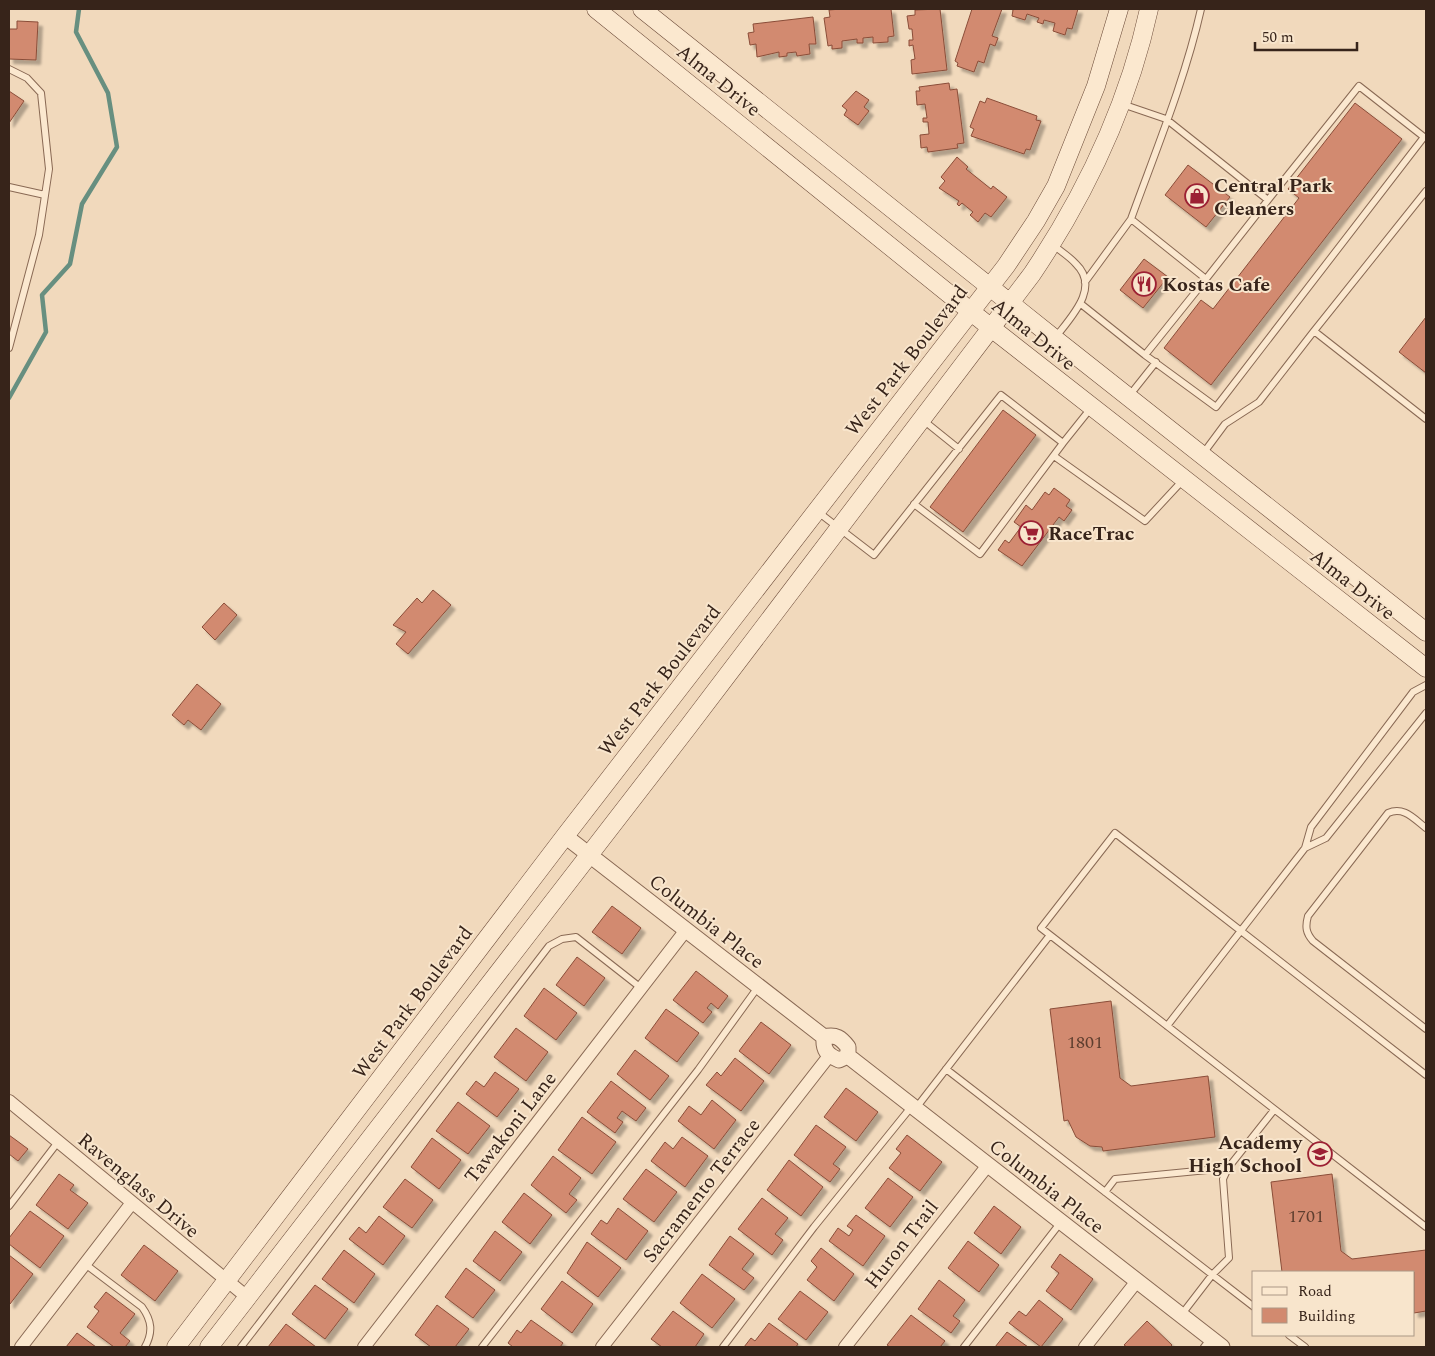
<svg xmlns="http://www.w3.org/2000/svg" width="1435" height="1356" viewBox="0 0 1435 1356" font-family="Spectral,serif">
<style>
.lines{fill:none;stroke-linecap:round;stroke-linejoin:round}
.stream{stroke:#678f80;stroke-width:4.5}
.building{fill:#d28a6f;stroke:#8a4d39;filter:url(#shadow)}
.service-casing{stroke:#896954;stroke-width:8}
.minor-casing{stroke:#896954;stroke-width:14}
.tertiary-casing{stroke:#896954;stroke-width:17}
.secondary-casing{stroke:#6b4a38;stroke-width:19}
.service{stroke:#fbe8cf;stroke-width:6}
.minor{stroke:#fbe8cf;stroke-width:12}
.tertiary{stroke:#fbe8cf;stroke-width:15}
.secondary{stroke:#fbe8cf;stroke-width:18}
.labels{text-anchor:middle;stroke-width:4;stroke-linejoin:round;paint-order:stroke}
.number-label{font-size:18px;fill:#5e3e2f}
.street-label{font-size:20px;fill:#37241a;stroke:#f8e5cc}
.poi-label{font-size:20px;font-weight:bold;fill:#37241a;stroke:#f8e5cc;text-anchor:start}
</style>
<defs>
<filter id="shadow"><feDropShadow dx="4.5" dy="4.5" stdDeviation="1" flood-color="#0004"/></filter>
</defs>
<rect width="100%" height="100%" fill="#f1d9bc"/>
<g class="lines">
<path class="stream" d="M9 398 46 332 42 295 70 264 82 204 117 147 108 93 76 32 79 9"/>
</g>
<path class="building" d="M841 9H891L894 36 888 37V42L873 43V37L863 38V43H857V39L842 41V48L832 49V45L828 46 824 18 830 17 829 10Z
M940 9 947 70 912 74 911 60 915 59 913 45 909 46V40H913L912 29H909L907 16 915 15V10Z
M972 9H1002L992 36 998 38 995 46 990 44 984 63 978 61 974 72 957 66 958 63 955 61Z
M1011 9H1078L1072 29 1067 28 1065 35 1053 31 1055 23 1044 20 1043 24 1037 22 1039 18 1027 14 1025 20 1012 16 1013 10Z
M813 17 816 44H809L810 54 797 56 796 52 787 53V56L779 57V52L757 57 756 44 750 45 748 33 754 32 753 24Z
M17 21 38 22 36 60 9 59V29H17Z
M949 83 950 90 957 89 964 143 957 144 958 148 928 152 927 147 921 148 920 135 929 134 928 122H923V118H927L925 104 917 105 916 91H920L919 87Z
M9 91 24 101 9 123Z
M856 91 869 100 864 107 869 111 858 125 844 115 847 110 842 106Z
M987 98 1037 116 1036 120 1041 121 1030 150 1026 149 1024 154 971 136 974 129 970 127 980 101 985 103Z
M1355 103 1402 139 1211 385 1164 348 1201 300 1213 309 1299 198 1288 189Z
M957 157 968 167 966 169 991 189 993 186 1007 197 991 217 985 213 978 222 970 215 973 212 962 203 959 206 957 204 959 201 939 188 945 181 941 177Z
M1188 165 1230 197 1206 227 1165 195Z
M1144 259 1168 277 1143 308 1120 290Z
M1426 317V373L1399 352Z
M1003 410 1036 435 963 532 930 507Z
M1054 488 1070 500 1066 506 1072 510 1064 521 1059 517 1022 566 998 550 1005 540 1009 543 1021 527 1014 522 1026 505 1032 510 1045 492 1049 495Z
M433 590 451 605 408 654 396 644 406 632 393 625 417 598 422 603Z
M224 603 237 615 215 640 202 627Z
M197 684 221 704 201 730 188 720 184 725 172 715Z
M612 906 641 928 622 954 592 932Z
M577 957 605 978 584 1006 556 985Z
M696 971 728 996 718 1009 711 1003 707 1008 712 1012 703 1023 673 1000Z
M544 988 577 1013 556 1040 524 1016Z
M1111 1001 1120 1078 1131 1086 1208 1076 1215 1137 1103 1151 1102 1147 1090 1146 1076 1137 1068 1120 1064 1121 1050 1009Z
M666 1009 699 1033 677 1062 645 1038Z
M761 1022 791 1045 769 1074 739 1051Z
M516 1028 548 1052 526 1081 494 1057Z
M635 1050 669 1076 650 1100 617 1074Z
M735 1058 764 1081 741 1111 706 1085 717 1072 721 1076Z
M495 1072 519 1089 497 1117 466 1094 476 1081 484 1087Z
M611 1081 646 1108 636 1121 622 1111 617 1118 623 1122 615 1133 587 1112Z
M846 1088 878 1112 856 1141 824 1117Z
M712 1100 736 1120 714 1149 678 1121 689 1106 701 1115Z
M458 1102 490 1126 468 1154 436 1131Z
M582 1117 616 1142 592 1174 558 1150Z
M816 1125 846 1147 833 1164 840 1169 830 1182 794 1155Z
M9 1135 28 1149 18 1161 9 1154Z
M907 1135 942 1162 920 1191 889 1168 901 1153 896 1149Z
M682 1137 708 1156 685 1187 651 1161 665 1142 673 1149Z
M432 1138 461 1160 439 1189 411 1167Z
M553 1156 581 1178 569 1194 577 1200 566 1213 531 1185Z
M789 1160 823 1187 801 1216 767 1190Z
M646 1169 677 1192 654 1222 623 1199Z
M59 1174 74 1185 70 1190 88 1203 68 1229 36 1205Z
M1332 1174 1341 1251 1352 1259 1426 1250V1311L1414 1313V1272H1282L1271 1182Z
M888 1178 913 1197 890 1227 865 1208Z
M405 1179 433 1200 412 1228 383 1207Z
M524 1193 552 1215 530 1244 502 1222Z
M762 1198 788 1218 775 1234 783 1240 772 1255 738 1229Z
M994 1206 1021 1227 1001 1254 974 1233Z
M618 1208 648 1231 626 1260 591 1234 601 1220 607 1224Z
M30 1211 64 1236 40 1268 9 1244V1238Z
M856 1215 885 1236 863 1266 829 1241 838 1228 849 1236 853 1230 847 1226Z
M379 1216 405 1236 383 1265 349 1239 359 1227 366 1233Z
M495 1231 522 1252 500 1281 473 1261Z
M730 1236 754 1254 742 1269 754 1278 744 1290 709 1265Z
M968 1241 999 1265 979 1292 948 1268Z
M587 1242 621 1268 598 1297 567 1273Z
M144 1245 178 1271 155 1301 121 1275Z
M821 1248 854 1274 834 1301 807 1280 817 1267 811 1261Z
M344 1250 375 1274 354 1303 322 1279Z
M1060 1254 1093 1279 1071 1310 1046 1291 1059 1273 1051 1267Z
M9 1255 33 1274 10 1304 9 1303Z
M466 1268 495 1290 473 1318 445 1297Z
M702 1274 735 1299 712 1328 680 1303Z
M939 1280 965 1300 953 1316 960 1321 951 1333 918 1309Z
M562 1281 593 1304 572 1333 541 1309Z
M315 1285 348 1309 325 1339 292 1314Z
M800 1291 828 1312 806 1340 778 1319Z
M106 1292 135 1314 120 1333 130 1341 125 1347H114L87 1327 99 1311 94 1307Z
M1039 1300 1063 1319 1041 1347 1009 1323 1019 1311 1026 1316Z
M437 1305 469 1329 455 1347H431L415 1335Z
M673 1311 704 1334 695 1347H662L651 1339Z
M911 1315 945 1341 940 1347H890L887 1345Z
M531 1320 563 1343 560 1347H513L508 1343 517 1330 521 1333Z
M1147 1321 1172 1345 1170 1347H1127L1124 1345Z
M769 1323 798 1344 796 1347H744L751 1338 755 1341Z
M286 1324 316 1347H268Z
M1007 1332 1028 1347H995Z
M77 1333 96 1347H66Z"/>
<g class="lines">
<g class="service-casing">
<path id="service" d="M9 69 27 78 41 93 49 169 39 235 9 348
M1122 104 1166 119 1268 200 1206 279 1131 219C1156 150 1185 80 1201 9
M9 187 45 195
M1426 191 1314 331 1426 419
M1052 244C1060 251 1069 256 1076 264 1101 288 1070 318 1055 338
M1206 279 1145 355 1216 407 1424 137 1359 86 1268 200
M1085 282 1131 219
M1081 304 1145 355
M1129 396 1156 362
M923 420 959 449
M1063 443 1091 408
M1202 455 1225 424 1259 402 1314 331
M1054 456 1145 521 1184 479
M818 512 874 555 1001 395 1063 443 980 554 914 504
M1426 828C1414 819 1404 806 1388 813L1308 916C1305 927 1306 933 1313 941L1426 1029
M1305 848 1326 838 1426 713
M1167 1026 1305 848 1311 827 1413 692 1426 685
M946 1069 1254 1307
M1426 1075 1115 833 1041 928 1426 1227
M916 1108 1050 935
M1105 1192 1115 1179 1228 1168
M9 1206 58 1142
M85 1264 142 1307C152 1321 153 1332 145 1347
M1182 1314 1212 1275 1229 1258 1223 1179 1228 1168 1274 1110
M1289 1335 1305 1347
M241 1347 549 946 562 939 576 937 641 988
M482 1347 698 1070 758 987
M723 1347 814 1227 912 1106
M964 1347 1061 1222
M1204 1347 1211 1338"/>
</g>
<g class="minor-casing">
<path id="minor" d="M9 1101 247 1297
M21 1347 131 1204
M364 1347 686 930
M602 1347 829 1056
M845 1347 988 1165
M1085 1347 1137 1281"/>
</g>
<g class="tertiary-casing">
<path id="tertiary" d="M565 836 824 1037
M824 1037C823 1050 827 1055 839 1060L848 1056
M824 1037C836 1034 841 1038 848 1047V1056
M848 1056 1222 1347"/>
</g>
<g class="secondary-casing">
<path id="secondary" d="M596 9 990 327 1426 668
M642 9 1055 339 1426 632
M176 1347 565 836 1006 266 1036 221 1056 186 1096 86 1119 9
M209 1347 688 727 1032 274C1087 192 1128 105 1149 9"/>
</g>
<use href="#service" class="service"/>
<use href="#minor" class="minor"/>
<use href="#tertiary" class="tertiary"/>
<use href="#secondary" class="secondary"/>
</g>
<defs>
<g id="shop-ring" transform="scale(1.25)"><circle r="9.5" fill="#f8e5cc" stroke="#9c2033" stroke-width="1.5"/><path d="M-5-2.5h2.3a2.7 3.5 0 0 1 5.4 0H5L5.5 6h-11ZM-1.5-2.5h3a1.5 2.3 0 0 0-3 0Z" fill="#9c2033"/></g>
<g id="restaurant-ring" transform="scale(1.25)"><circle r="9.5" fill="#f8e5cc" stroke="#9c2033" stroke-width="1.5"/><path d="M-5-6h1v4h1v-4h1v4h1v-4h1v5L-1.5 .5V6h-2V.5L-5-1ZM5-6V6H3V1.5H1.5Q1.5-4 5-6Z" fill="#9c2033"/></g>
<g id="supermarket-ring" transform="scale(1.25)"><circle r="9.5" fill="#f8e5cc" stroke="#9c2033" stroke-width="1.5"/><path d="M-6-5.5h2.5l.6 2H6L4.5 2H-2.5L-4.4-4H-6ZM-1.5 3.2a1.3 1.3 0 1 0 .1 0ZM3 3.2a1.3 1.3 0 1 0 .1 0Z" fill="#9c2033"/></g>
<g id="school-ring" transform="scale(1.25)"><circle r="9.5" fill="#f8e5cc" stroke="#9c2033" stroke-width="1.5"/><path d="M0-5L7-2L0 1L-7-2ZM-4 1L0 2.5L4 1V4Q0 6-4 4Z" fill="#9c2033"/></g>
</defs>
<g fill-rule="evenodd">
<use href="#shop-ring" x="1197" y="196"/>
<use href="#restaurant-ring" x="1144" y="284"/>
<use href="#supermarket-ring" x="1031" y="533"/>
<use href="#school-ring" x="1320" y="1154"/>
</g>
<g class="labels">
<g class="number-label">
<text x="1085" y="1048">1801</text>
<text x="1306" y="1222">1701</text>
</g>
<g class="street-label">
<text transform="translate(719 80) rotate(39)" y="7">Alma Drive</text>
<text transform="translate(1034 334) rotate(39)" y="7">Alma Drive</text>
<text transform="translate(906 360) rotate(-52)" y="7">West Park Boulevard</text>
<text transform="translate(1353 584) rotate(38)" y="7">Alma Drive</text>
<text transform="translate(659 680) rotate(-52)" y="7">West Park Boulevard</text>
<text transform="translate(707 921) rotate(38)" y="7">Columbia Place</text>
<text transform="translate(412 1002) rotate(-53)" y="7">West Park Boulevard</text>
<text transform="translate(510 1127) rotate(-52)" y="7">Tawakoni Lane</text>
<text transform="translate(139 1185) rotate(40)" y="7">Ravenglass Drive</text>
<text transform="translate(1047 1186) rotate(38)" y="7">Columbia Place</text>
<text transform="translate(701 1190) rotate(-52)" y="7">Sacramento Terrace</text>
<text transform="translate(901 1244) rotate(-52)" y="7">Huron Trail</text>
</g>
<g class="poi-label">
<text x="1214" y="192">Central Park<tspan x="1214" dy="23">Cleaners</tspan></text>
<text x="1162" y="291">Kostas Cafe</text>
<text x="1048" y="540">RaceTrac</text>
<text x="1302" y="1149" text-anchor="end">Academy<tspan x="1302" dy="23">High School</tspan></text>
</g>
</g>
<rect width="1435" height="1356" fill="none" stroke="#37241a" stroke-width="20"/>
<rect x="1252" y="1271" width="162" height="65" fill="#f8e5cc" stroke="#ab9885"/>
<rect x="1262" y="1287" width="25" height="8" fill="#fbe8cf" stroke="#ab9885"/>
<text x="1298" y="1296" font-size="15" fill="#37241a">Road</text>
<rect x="1262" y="1308" width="25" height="15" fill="#d28a6f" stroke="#ab9885"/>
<text x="1298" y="1321" font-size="15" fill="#37241a">Building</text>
<path d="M1255 42v8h102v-8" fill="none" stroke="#37241a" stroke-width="2.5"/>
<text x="1262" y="42" font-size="15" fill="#37241a" stroke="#f8e5cc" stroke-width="4" paint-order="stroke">50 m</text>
</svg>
